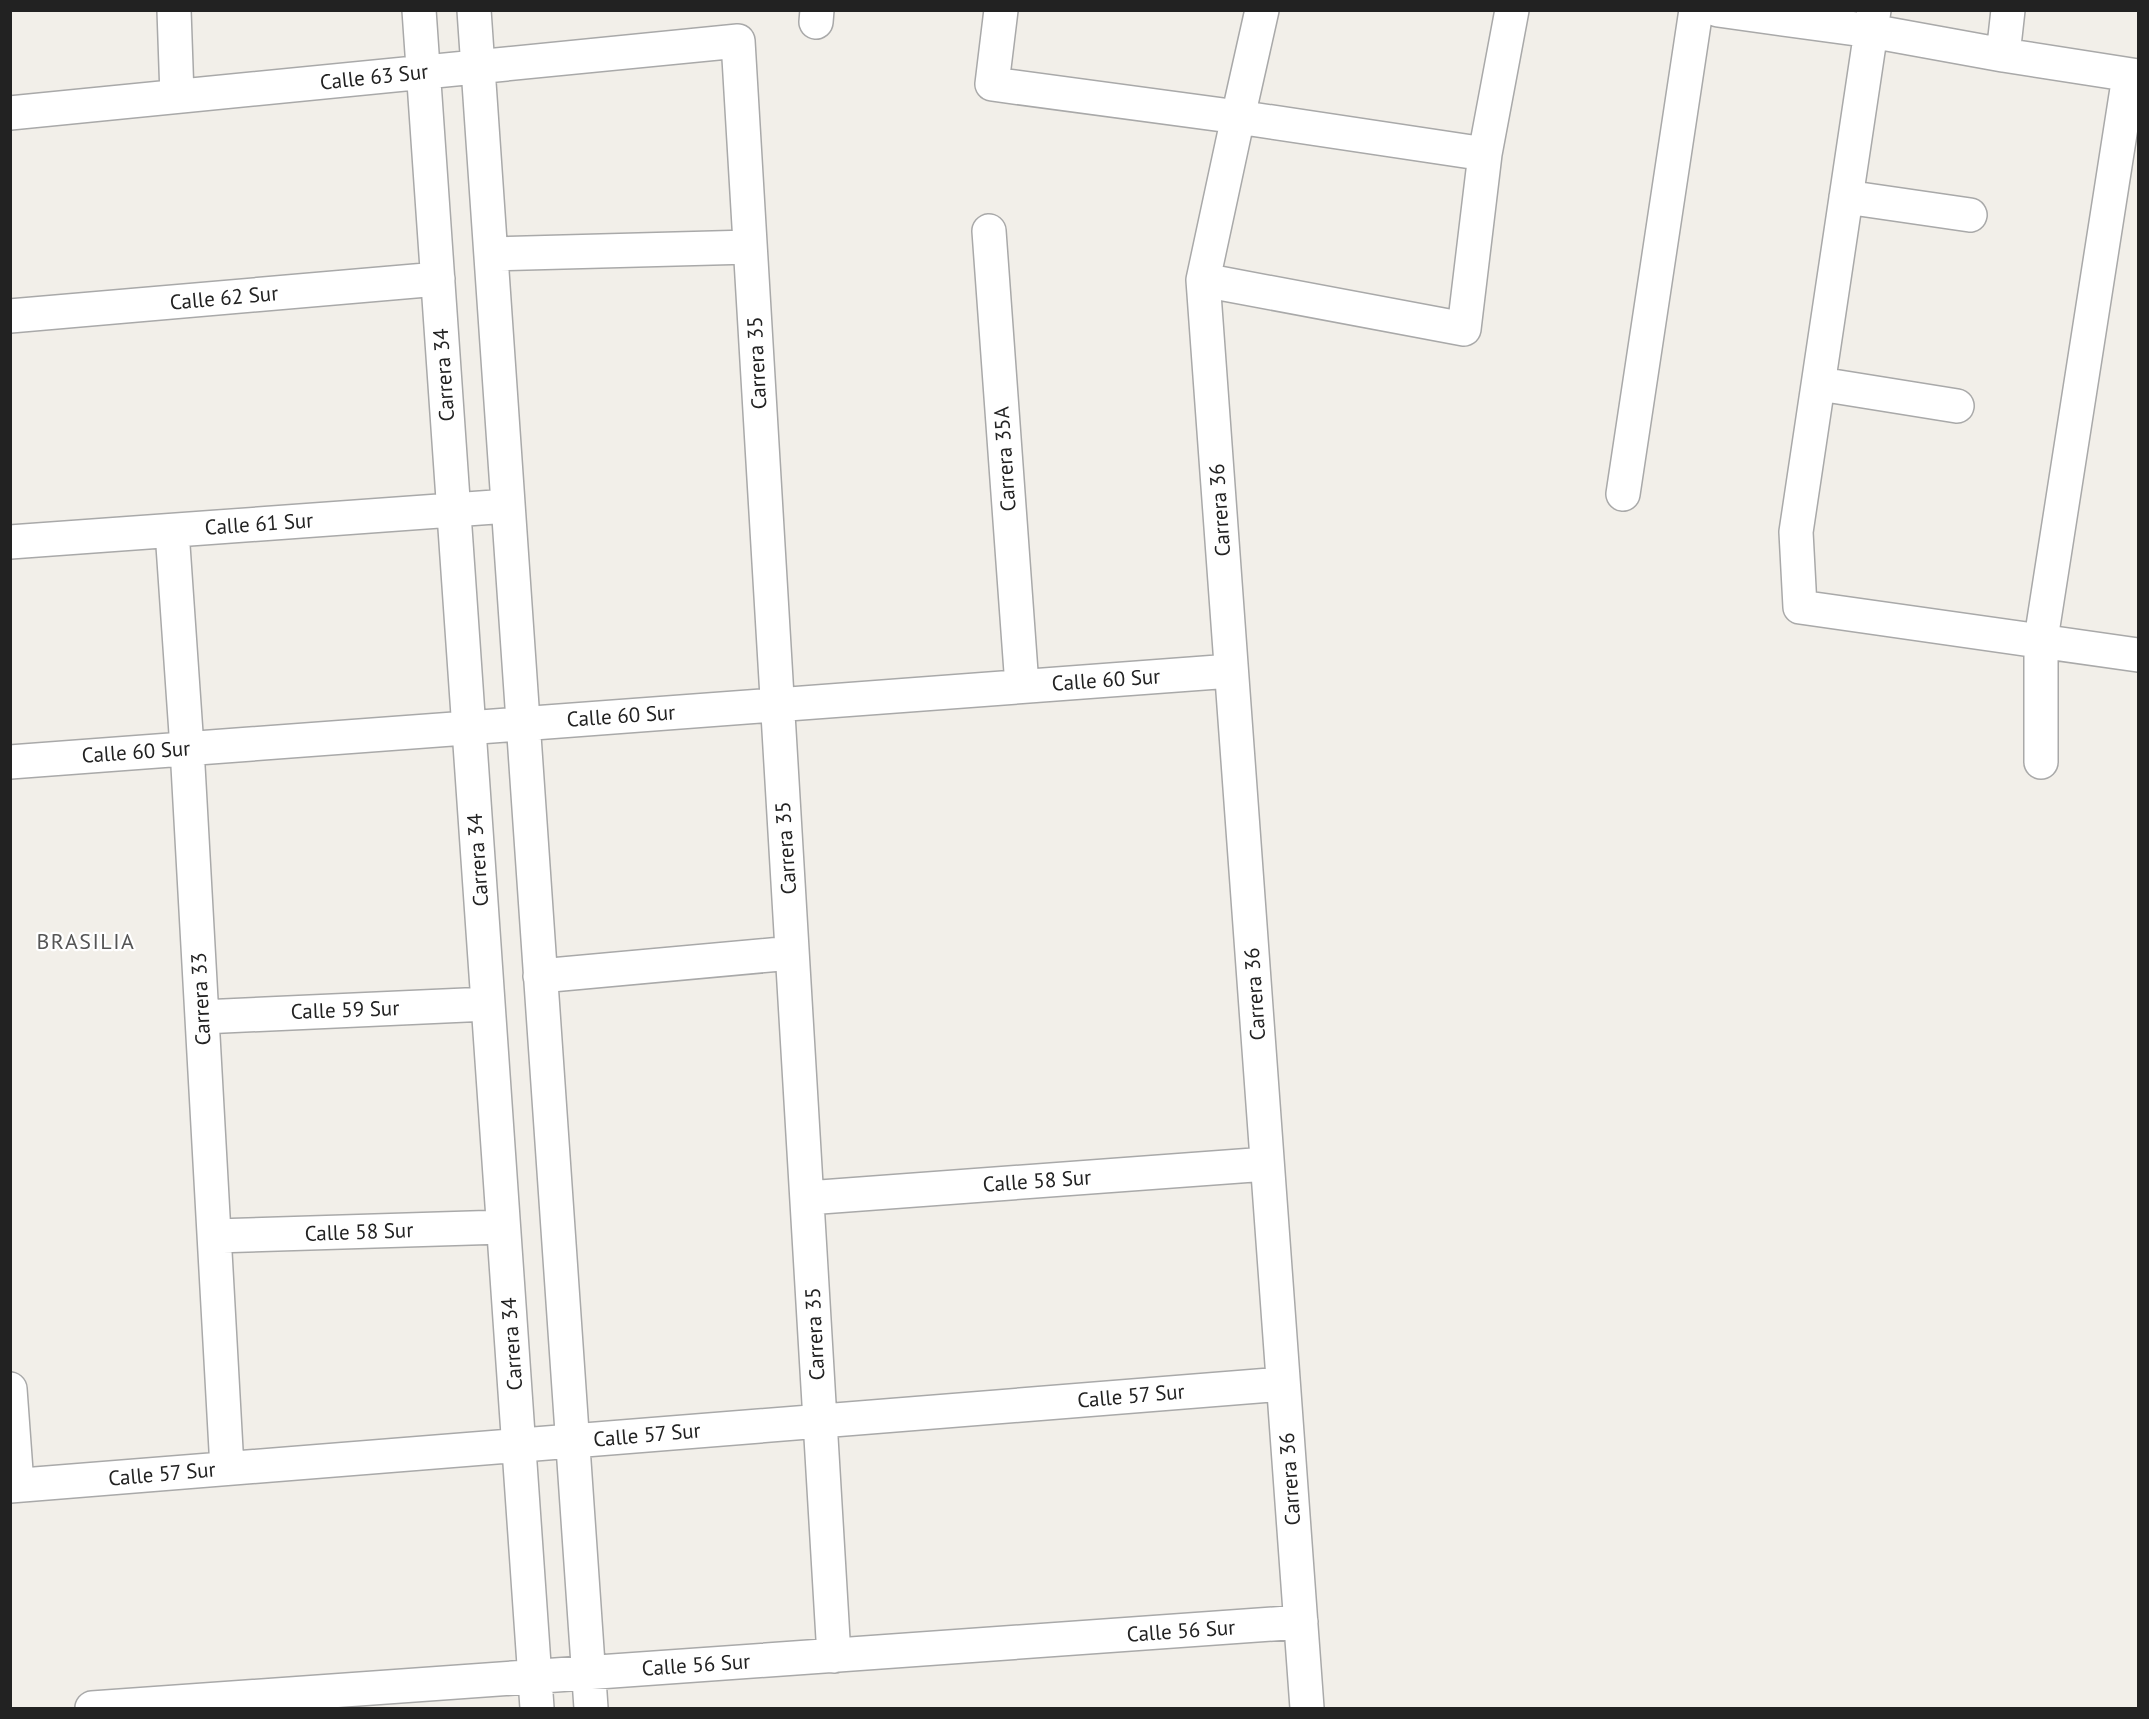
<svg xmlns="http://www.w3.org/2000/svg" width="2149" height="1719" viewBox="0 0 2149 1719" font-family="'PT Sans',sans-serif">
<style>
.lines{fill:none;stroke-linecap:round;stroke-linejoin:round}
.street-casing{stroke:#a9a9a9;stroke-width:36}
.street{stroke:#fff;stroke-width:33}
.labels{text-anchor:middle;stroke-width:4.5;stroke-linejoin:round;paint-order:stroke}
.street-label{font-size:21px;fill:#222;stroke:#fff}
.neighbourhood-label{font-size:22px;letter-spacing:1.5px;fill:#555;stroke:#fff}
</style>
<rect width="100%" height="100%" fill="#f2efe9"/>
<g class="lines">
<g class="street-casing">
<path id="street" d="M174 10 177 96
M419 10 537 1708
M474 10 591 1708
M1001 10 992 84 1238 117 1262 10
M1718 10 1871 31 1874 10
M2008 10 2003 55 2138 76
M816 22 817 10
M2003 55 1871 31 1796 532 1800 607 2138 655
M10 113 738 41 834 1656
M1846 197 1970 215
M989 231 1022 686
M491 254 750 247
M1203 280 1464 329 1485 154 1512 10
M10 316 438 279
M1820 384 1957 406
M1623 494 1696 10
M172 531 187 748 227 1468
M10 542 508 506
M10 762 1231 671
M2041 762V639L2129 76
M540 976 792 953
M202 1017 488 1004
M807 1198 1267 1164
M215 1236 503 1227
M10 1389 17 1485
M10 1486 1283 1384
M92 1708 1301 1622
M1307 1708 1203 280 1238 117 1485 154"/>
</g>
<use href="#street" class="street"/>
</g>
<g class="labels">
<g class="street-label">
<text transform="translate(374 77) rotate(-6)" y="7">Calle 63 Sur</text>
<text transform="translate(224 298) rotate(-5)" y="7">Calle 62 Sur</text>
<text transform="translate(757 363) rotate(-93)" y="7">Carrera 35</text>
<text transform="translate(444 375) rotate(-94)" y="7">Carrera 34</text>
<text transform="translate(1005 459) rotate(-94)" y="7">Carrera 35A</text>
<text transform="translate(1220 510) rotate(-94)" y="7">Carrera 36</text>
<text transform="translate(259 524) rotate(-4)" y="7">Calle 61 Sur</text>
<text transform="translate(1106 680) rotate(-4)" y="7">Calle 60 Sur</text>
<text transform="translate(621 716) rotate(-4)" y="7">Calle 60 Sur</text>
<text transform="translate(136 752) rotate(-4)" y="7">Calle 60 Sur</text>
<text transform="translate(786 848) rotate(-94)" y="7">Carrera 35</text>
<text transform="translate(478 860) rotate(-94)" y="7">Carrera 34</text>
<text transform="translate(1255 994) rotate(-94)" y="7">Carrera 36</text>
<text transform="translate(201 999) rotate(-93)" y="7">Carrera 33</text>
<text transform="translate(345 1010) rotate(-2)" y="7">Calle 59 Sur</text>
<text transform="translate(1037 1181) rotate(-4)" y="7">Calle 58 Sur</text>
<text transform="translate(359 1232) rotate(-2)" y="7">Calle 58 Sur</text>
<text transform="translate(815 1334) rotate(-93)" y="7">Carrera 35</text>
<text transform="translate(512 1344) rotate(-94)" y="7">Carrera 34</text>
<text transform="translate(1131 1396) rotate(-5)" y="7">Calle 57 Sur</text>
<text transform="translate(647 1435) rotate(-5)" y="7">Calle 57 Sur</text>
<text transform="translate(162 1474) rotate(-5)" y="7">Calle 57 Sur</text>
<text transform="translate(1290 1479) rotate(-94)" y="7">Carrera 36</text>
<text transform="translate(1181 1631) rotate(-4)" y="7">Calle 56 Sur</text>
<text transform="translate(696 1665) rotate(-4)" y="7">Calle 56 Sur</text>
</g>
<g class="neighbourhood-label">
<text x="86" y="949">BRASILIA</text>
</g>
</g>
<rect width="2149" height="1719" fill="none" stroke="#222222" stroke-width="24"/>
</svg>
